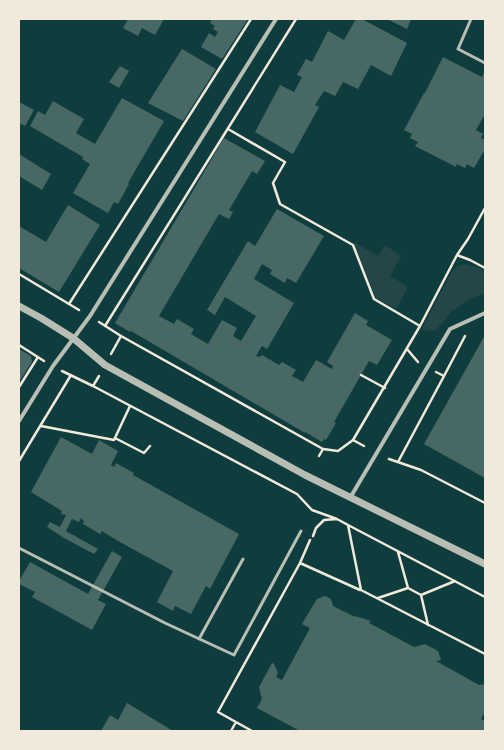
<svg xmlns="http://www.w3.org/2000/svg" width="504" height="750" viewBox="0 0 504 750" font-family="'IBM Plex Sans',sans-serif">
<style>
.green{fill:#244646}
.building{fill:#486865}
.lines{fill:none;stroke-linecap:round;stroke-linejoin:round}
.path{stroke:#f1e9da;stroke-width:2.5}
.service{stroke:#b8beb3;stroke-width:3}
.minor{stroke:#b8beb3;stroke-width:4}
.tertiary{stroke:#b8beb3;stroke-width:7}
</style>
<rect width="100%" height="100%" fill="#0f3d3e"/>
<path class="green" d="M354 242 378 256 385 245 401 256 390 276 407 286V289L396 309 376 298Z
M466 264 477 267 485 272V293L469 299 452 311 436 330 429 331 422 329 451 273 458 266Z"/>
<path class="building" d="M128 19H164L155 35 142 28 138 36 123 28Z
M212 19H248L222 59 201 47 209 33 215 37 218 32 213 29 215 26 210 23Z
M356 19H362L407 43 391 76 371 65 358 89 343 82 335 96 324 91 315 105 319 107 293 154 255 132 280 85 294 92 302 77 297 75 306 59 312 62 328 31 344 40Z
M387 19H411L407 29Z
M182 49 216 69 183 121 148 103Z
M443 57 482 77 485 71V114L476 130 483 134 481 138 485 140V149L474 168 467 164 465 168 457 164 456 167 415 146 418 142 410 138 412 134 404 130 424 93H425Z
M120 66 129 71 119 88 109 82Z
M122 98 164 121 128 183 129 184 118 204 114 202 108 213 73 193 90 164 82 159 83 157 30 126 38 111 45 115 53 101 84 119 76 133 95 144Z
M19 102 34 110 25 126 19 123Z
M224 138 265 161 257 174 252 171 229 210 233 212 229 219 219 214 159 316 174 324 177 319 194 329 191 334 208 344 222 320 237 328 233 336 241 341 256 316 225 297 215 315 207 310 248 241 255 246 277 209 324 236 296 283 287 278 285 283 270 274 272 270 262 264 254 279 294 303 267 349 262 346 256 356 260 357 262 355 279 365 282 362 296 370 292 376 303 382 316 360 332 369 333 366 327 362 355 313 368 321 366 325 392 340 377 365 369 361 334 422 336 423 326 440 324 439 322 442 305 432V433L131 331 130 332 115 323Z
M19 154 51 174 42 190 19 176Z
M68 205 100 225 59 292 19 268V226L46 242Z
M485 335V478L424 444Z
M19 349 31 356 32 362 19 382Z
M61 437 92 454 99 440 118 451 111 465 114 467 116 463 134 473 133 475 239 534 210 589 206 586 191 614 175 606 173 611 157 602 173 571 118 541 102 531 100 534 83 524 84 521 81 518 79 522 72 519 66 531 98 549 94 554 64 538 47 527 50 522 60 527 66 515 61 514 62 511 31 492Z
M112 551 122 557 98 600 106 604 92 630 32 597 35 592 19 584V581L30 562 88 594Z
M325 596 331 599 333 606 355 617V616L371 621 369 623 414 647 425 644 438 651 441 660 436 661 479 685 485 684V712L481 719 485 721V731H300L257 708 262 699 259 687 272 663 274 664 278 673 276 677 282 680 310 628 302 624 317 599Z
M127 703 173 731H101L110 715 118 720Z"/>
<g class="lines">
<path class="path" d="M228 129 285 162 273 183 280 204 353 245 374 299 420 326 457 255 470 260 485 268
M457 255 468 239 485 208
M19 274 79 310
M69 304 251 19
M99 322 121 336
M105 326C168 223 233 122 296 19
M19 345 44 361
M407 349 418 362
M111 354 121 336 323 449 319 456
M62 371 93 386 297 494 312 510 337 519
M361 375 385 388
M444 376 465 336
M93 386 99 376
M19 387 38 357
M41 426 114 440 130 406
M115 438 144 453 150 446
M364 446 353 440 420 326
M323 449 338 451 353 440
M389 459 421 470 485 503
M19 461 71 375
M398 462 444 376 436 372
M313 536 316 528 324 520 337 519 348 525
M310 540 300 563 360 590
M398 552 408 588 421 595 455 581
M421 595 428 625
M485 597 348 525 361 590 485 654
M378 598 408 588
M231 731 236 722
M252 731 218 712 300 563"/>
<path class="service" d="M471 19 458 49 485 63
M19 548 165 623 234 655 301 531
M199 639 243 559"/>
<path class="minor" d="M19 421 53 366 90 316 276 19
M350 498 450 329 485 313"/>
<path class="tertiary" d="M19 306 41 318 73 338 105 365 305 475 485 564"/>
</g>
<rect width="504" height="750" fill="none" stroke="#f1e9da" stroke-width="40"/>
</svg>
